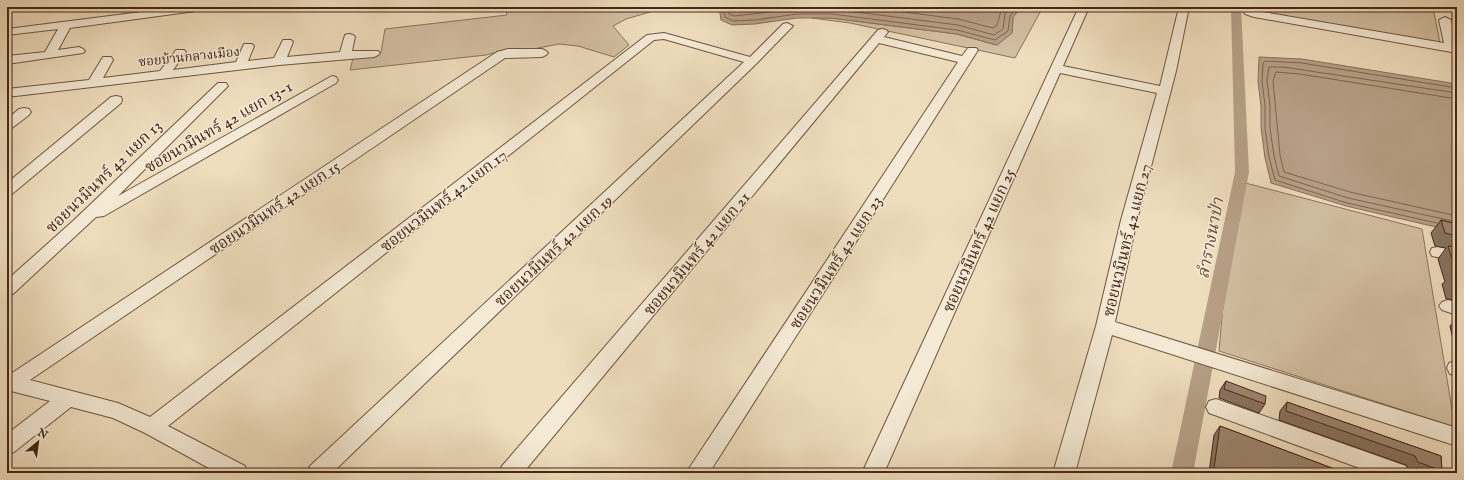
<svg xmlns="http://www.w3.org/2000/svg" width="1464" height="480" viewBox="0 0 1464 480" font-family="'IM FELL English','Noto Serif Thai',serif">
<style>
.green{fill:#d2bfa2;stroke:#8c735e}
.water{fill:#b6a086;stroke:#8a705b}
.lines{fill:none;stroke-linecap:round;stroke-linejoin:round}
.shore{stroke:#7e6450;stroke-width:1}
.canal{fill:#b6a086;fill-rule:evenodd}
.minor-casing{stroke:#715543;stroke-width:2}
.minor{fill:#f5ead5;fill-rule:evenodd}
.wall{fill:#88735f;stroke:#47271a}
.building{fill:#9e866f;stroke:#47271a}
.labels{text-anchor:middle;stroke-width:3;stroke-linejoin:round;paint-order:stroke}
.far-street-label{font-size:13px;fill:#47271a;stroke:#f5ead5}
.street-label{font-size:16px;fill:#47271a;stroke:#f5ead5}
.water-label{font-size:17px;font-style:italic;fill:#684b3a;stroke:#f5ead5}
</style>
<rect width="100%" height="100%" fill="#efdebe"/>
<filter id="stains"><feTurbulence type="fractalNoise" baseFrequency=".005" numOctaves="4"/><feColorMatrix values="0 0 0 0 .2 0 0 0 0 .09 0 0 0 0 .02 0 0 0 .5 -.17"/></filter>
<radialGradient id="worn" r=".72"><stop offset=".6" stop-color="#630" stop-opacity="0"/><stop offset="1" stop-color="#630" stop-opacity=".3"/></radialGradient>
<path class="green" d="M506 7H667L626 19 613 26 629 45 614 57 578 46 559 44 533 49 505 50 486 55 350 70 353 58 378 55 381 52 385 29 507 15Z
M1021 7H1043L1015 58 850 23 812 18H831L957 34 996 45 1012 33 1013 17Z
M1255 7H1433L1440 43 1256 12Z
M1234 180 1422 229 1455 427 1219 351Z"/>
<path class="water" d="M719 7H1021L1013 17 1012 33 997 45 957 34 831 18H797L755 24 732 25 721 20Z
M1259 57 1302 59 1457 84V232L1346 206 1271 183 1265 158 1261 128V107L1258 81Z"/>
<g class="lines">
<path class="shore" d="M723 7 725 17 733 21 755 20 797 14H832L957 30 995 40 1008 31 1010 16 1016 7
M728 7 729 14 734 16 796 9H832L958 25 994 35 1003 29 1005 14 1010 7
M865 7 958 19 993 28 997 25 1002 7
M1457 93 1283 67H1269L1267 81 1270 106V128L1274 156 1279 176 1348 198 1457 222
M1457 99 1300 74 1276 72 1273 81 1280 155 1284 172 1350 192 1457 216
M1437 223 1347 203 1275 180 1269 157 1265 128V106L1262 81 1263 63 1265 61 1302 63 1457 88"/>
<path class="canal" d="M1231 7H1241L1249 172 1193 473H1171L1235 172Z"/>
<g class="minor-casing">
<path id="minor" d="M181 7H208L203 10 70 28 58 50 79 47 83 49 85 51 83 53 7 64V56L45 52 58 29 7 35V29Z
M1079 7H1089L1063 66 1160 86 1179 7H1189L1176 71 1137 220 1115 322 1457 428V446L1112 335 1075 473H1053L1096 326 1121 220 1157 93 1060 73 884 473H862Z
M1242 7H1252L1254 10 1257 11 1444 43 1439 20 1445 17 1451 20 1457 45V53L1254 17 1245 14Z
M787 23 793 26 791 28 756 64 332 473H307L310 466 744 62 664 39 654 40 168 426 245 466 248 473H218L145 433 113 418 71 407 14 452 7 455V434L50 401 7 390V374L9 375 497 52 508 49H542L546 51 548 53 546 55 542 57 505 58 30 380 118 403 150 417 647 35 664 33 750 57 783 24Z
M882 29 886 30 888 32 884 37 962 56 968 48H976L978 50 709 473H686L958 62 879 43 523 473H499L502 466 878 30Z
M349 34 353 35 355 37 352 51H378L380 53 378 55 374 57 279 65 7 97V89L89 80 103 57H111L113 60 103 78 160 71 176 50H184L186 52 173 70 236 62 244 44H252L254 46 248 61 274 58 283 40H291L293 42 287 57 340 52 345 35Z
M332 76 336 77 338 80 336 83 104 216 96 217 13 294 7 296V280L73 221 218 83H226L228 86 118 196Z
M116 96 121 97 122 100 121 103 12 194 7 196V183L111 97Z
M24 108 29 109 31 112 29 115 12 128 7 129V119L19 109Z
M1438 247 1457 251V261L1432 256 1430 252 1432 248Z
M1448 300 1457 302V315L1442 310 1439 306 1442 302Z
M1456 361H1457V376L1450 374 1447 368 1449 363Z
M1216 399 1406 466 1409 473H1373L1209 413 1206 407 1209 401Z"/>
</g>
<use href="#minor" class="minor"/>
</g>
<path class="wall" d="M1448 7H1457V8Z
M1441 220 1457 224V300L1446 299 1442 284 1445 282 1438 259 1446 248 1435 246 1431 233Z
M1457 318V357L1450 326Z
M1226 381 1265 404 1259 413 1219 398 1220 390Z
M1287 402 1441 456 1442 471 1441 473H1414L1410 471 1406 465 1279 420 1280 411Z
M1220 426 1345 473H1209L1214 435Z"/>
<path class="building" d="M1441 220 1457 224V236L1445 233Z
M1448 246 1457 247V286L1453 271 1456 272Z
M1226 381 1266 396 1265 404 1224 389Z
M1287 402 1441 456 1442 471 1418 462 1415 456 1286 411Z
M1220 426 1345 473H1227L1214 468Z"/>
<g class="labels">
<g class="far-street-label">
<text transform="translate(189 56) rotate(-6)" y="5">ซอยบ้านกลางเมือง</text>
</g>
<g class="street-label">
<text transform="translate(218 126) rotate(-30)" y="6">ซอยนวมินทร์ 42 แยก 13-1</text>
<text transform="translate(103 176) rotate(-44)" y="6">ซอยนวมินทร์ 42 แยก 13</text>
<text transform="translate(443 200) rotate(-38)" y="6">ซอยนวมินทร์ 42 แยก 17</text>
<text transform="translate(274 207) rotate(-34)" y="6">ซอยนวมินทร์ 42 แยก 15</text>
<text transform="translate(978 240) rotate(-66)" y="6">ซอยนวมินทร์ 42 แยก 25</text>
<text transform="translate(1126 240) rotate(-76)" y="6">ซอยนวมินทร์ 42 แยก 27</text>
<text transform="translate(553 250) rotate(-43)" y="6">ซอยนวมินทร์ 42 แยก 19</text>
<text transform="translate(696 253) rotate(-50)" y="6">ซอยนวมินทร์ 42 แยก 21</text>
<text transform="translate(835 262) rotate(-57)" y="6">ซอยนวมินทร์ 42 แยก 23</text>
</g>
<g class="water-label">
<text transform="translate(1210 238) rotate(-79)" y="6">ลำรางนาป่า</text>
</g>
</g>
<rect width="1464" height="480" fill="none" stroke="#efdebe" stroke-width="24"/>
<rect x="8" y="8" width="1448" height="464" fill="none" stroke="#47271a" stroke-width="2"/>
<rect x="12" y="12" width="1440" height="456" fill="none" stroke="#47271a"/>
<g transform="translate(38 442) rotate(29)" stroke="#f5ead5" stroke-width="3" paint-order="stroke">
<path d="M0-3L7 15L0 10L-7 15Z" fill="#47271a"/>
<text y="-6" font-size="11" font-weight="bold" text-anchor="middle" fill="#47271a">N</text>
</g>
<rect width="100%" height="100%" filter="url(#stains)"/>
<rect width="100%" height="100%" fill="url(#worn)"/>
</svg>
